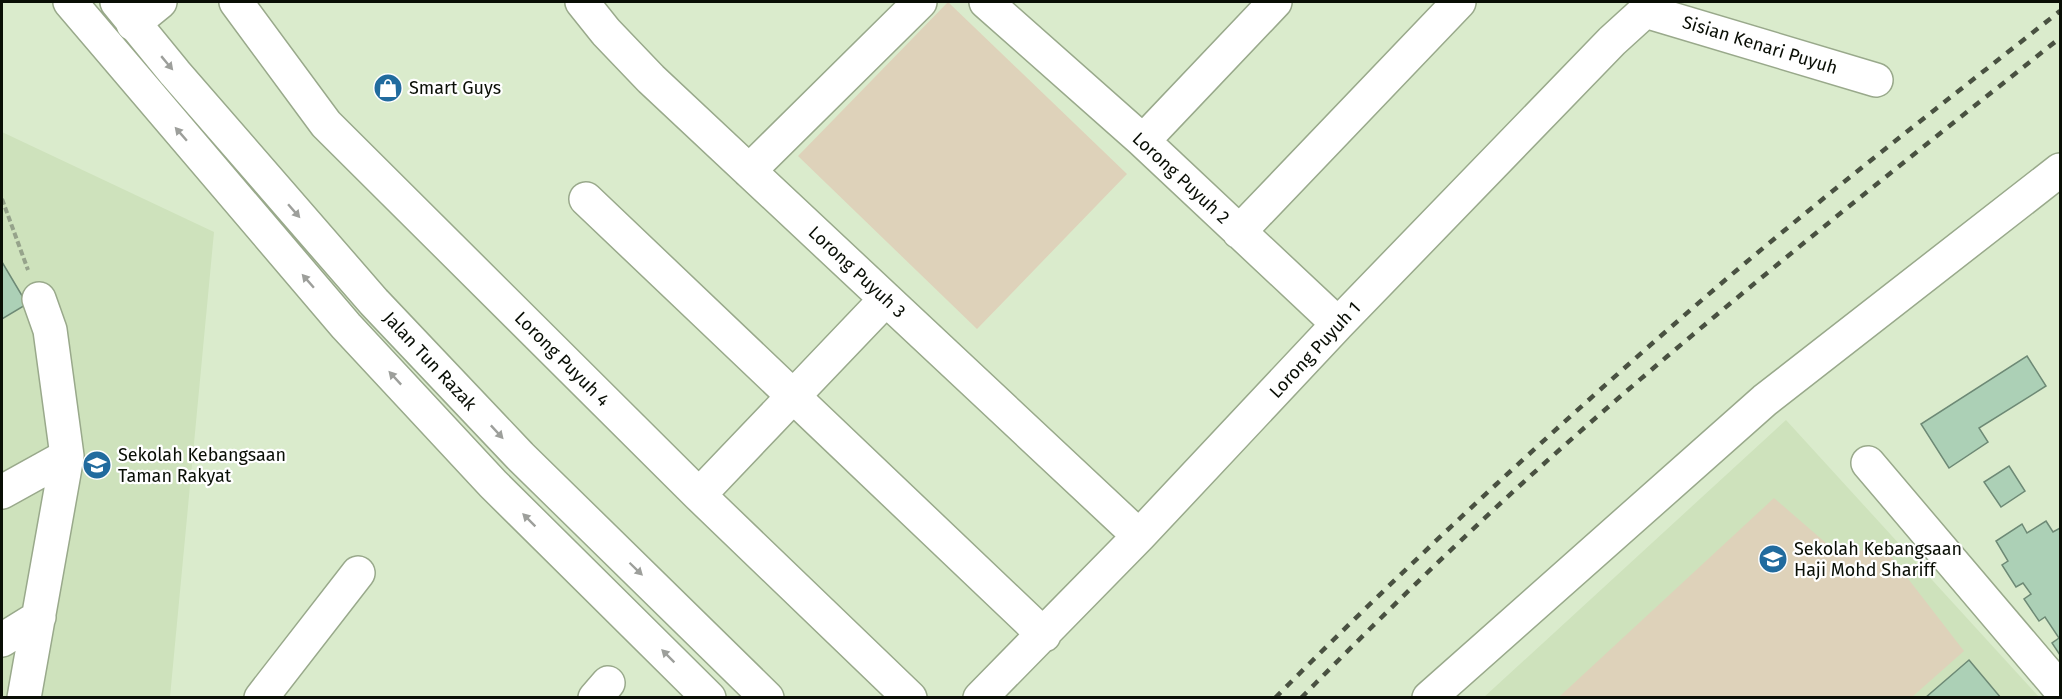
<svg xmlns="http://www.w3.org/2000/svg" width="2062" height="699" viewBox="0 0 2062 699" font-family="'Fira Sans',sans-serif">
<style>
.built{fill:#cee2bc}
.green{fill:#ded2ba}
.building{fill:#acd0b6;stroke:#6d8975;stroke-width:1.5}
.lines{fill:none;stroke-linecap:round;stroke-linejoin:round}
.minor-casing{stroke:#99a98b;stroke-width:36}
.major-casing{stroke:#99a98b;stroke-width:36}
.path{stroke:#96a38b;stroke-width:4;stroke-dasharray:6 3;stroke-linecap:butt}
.minor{stroke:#fff;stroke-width:33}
.major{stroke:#fff;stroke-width:33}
.rail{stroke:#495141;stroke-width:4.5;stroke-dasharray:8 8;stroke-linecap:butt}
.oneway{fill:#9d9f9b}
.labels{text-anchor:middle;stroke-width:4.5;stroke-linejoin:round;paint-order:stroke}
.street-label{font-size:18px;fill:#090e05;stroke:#fff}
.poi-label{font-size:18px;fill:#090e05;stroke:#fff;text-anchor:start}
</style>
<rect width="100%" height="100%" fill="#daebcc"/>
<path class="built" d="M2 132 214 232 170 697 2 698Z
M1786 420 2039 697 1483 698Z"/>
<path class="green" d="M948 2 1127 174 977 329 798 156Z
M1774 498 1841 556 1882 545 1964 651 1912 697H1559Z"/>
<path class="building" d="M2 262 27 304 2 319Z
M2027 356 2046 386 1979 428 1988 442 1949 468 1921 424Z
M2009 466 2025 491 2001 507 1984 482Z
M2046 521 2053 532 2060 528V655L2052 643 2059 638 2045 617 2039 621 2024 599 2031 594 2023 583 2016 587 2002 565 2008 561 1996 541 2022 524 2027 533Z
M1969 660 2001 698H1925Z"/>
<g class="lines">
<g class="minor-casing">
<path id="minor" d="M236 2 326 124 699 495 910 698
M582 2 606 32 651 79 1139 536
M986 2 1143 141 1338 324
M1645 11 1876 80
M133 24 160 2
M1143 141 1275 2
M749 171 920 2
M586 199 1044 635
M1239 232 1459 2
M1868 463 2060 689
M2 492 67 456
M699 495 886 299
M2 640 39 617
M24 698 67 456 50 330 39 299
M261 698 358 573
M595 698 608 683
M980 698 1139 536 1338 324 1612 41 1645 11 1648 2
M1429 698 1765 400 2060 170"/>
</g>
<g class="major-casing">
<path id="major" d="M70 2 346 326 493 484 709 698
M117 2 175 73 374 302 520 456 767 698"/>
</g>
<path class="path" d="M2 199 28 270"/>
<use href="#minor" class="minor"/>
<use href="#major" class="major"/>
<path class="rail" d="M1275 698C1417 555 1564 419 1717 287 1828 192 1945 102 2060 11
M1301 698C1378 620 1456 543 1538 469 1706 318 1884 178 2060 38"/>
</g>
<defs><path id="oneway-solid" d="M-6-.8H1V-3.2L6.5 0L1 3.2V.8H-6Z" transform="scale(1.5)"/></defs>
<g class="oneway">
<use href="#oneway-solid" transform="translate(167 63) rotate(50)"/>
<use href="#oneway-solid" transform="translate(181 134) rotate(-131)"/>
<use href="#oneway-solid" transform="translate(294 211) rotate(49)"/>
<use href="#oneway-solid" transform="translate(308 281) rotate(-131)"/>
<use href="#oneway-solid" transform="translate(395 378) rotate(-133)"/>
<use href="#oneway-solid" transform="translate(497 432) rotate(47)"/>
<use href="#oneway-solid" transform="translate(529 520) rotate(-135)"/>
<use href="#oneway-solid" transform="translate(636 569) rotate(44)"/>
<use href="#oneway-solid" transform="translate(668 656) rotate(-135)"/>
</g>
<defs>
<g id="shop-disc" transform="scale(1.5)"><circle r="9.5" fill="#216b9e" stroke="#fff"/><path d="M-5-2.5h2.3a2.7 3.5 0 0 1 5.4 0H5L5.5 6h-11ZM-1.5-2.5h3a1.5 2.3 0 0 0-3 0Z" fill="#fff"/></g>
<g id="school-disc" transform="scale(1.5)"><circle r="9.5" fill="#216b9e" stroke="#fff"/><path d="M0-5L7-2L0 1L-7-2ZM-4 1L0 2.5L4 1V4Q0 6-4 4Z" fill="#fff"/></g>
</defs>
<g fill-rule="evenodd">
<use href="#shop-disc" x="388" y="88"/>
<use href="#school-disc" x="97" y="465"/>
<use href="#school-disc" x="1773" y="559"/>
</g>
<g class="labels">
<g class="street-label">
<text transform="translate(1760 45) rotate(17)" y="6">Sisian Kenari Puyuh</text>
<text transform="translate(1181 178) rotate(43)" y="6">Lorong Puyuh 2</text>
<text transform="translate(857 272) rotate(43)" y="6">Lorong Puyuh 3</text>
<text transform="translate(1315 350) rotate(-47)" y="6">Lorong Puyuh 1</text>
<text transform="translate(562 359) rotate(45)" y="6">Lorong Puyuh 4</text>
<text transform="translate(430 361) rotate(47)" y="6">Jalan Tun Razak</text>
</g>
<g class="poi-label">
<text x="409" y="94">Smart Guys</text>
<text x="118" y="461">Sekolah Kebangsaan<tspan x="118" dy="21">Taman Rakyat</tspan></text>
<text x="1794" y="555">Sekolah Kebangsaan<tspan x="1794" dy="21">Haji Mohd Shariff</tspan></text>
</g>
</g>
<rect width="2062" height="699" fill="none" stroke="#090e05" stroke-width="6"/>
</svg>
